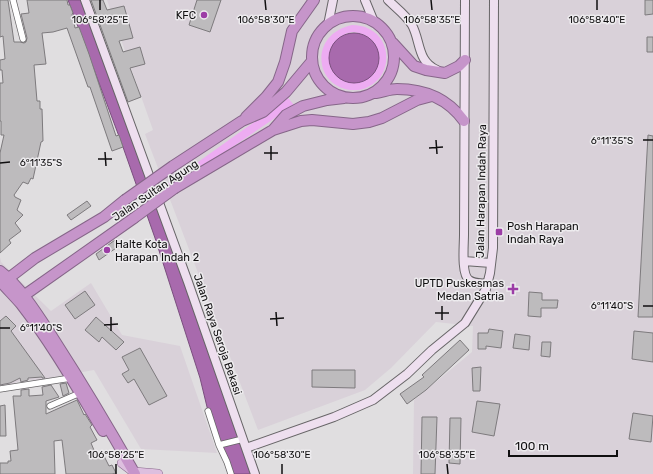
<svg xmlns="http://www.w3.org/2000/svg" width="653" height="474" viewBox="0 0 653 474" font-family="Rubik,sans-serif">
<style>
.built{fill:#d9d1d9}
.green{fill:#edacf2;fill-rule:evenodd}
.water{fill:#a86aad;stroke:#7a4f7e}
.building{fill:#bdbbbd;stroke:#7d7a7d}
.lines{fill:none;stroke-linecap:round;stroke-linejoin:round}
.street-casing{stroke:#676567;stroke-width:7}
.secondary-casing{stroke:#676567;stroke-width:10}
.primary-casing{stroke:#866689;stroke-width:10}
.highway-casing{stroke:#866689;stroke-width:12}
.street{stroke:#fff;stroke-width:5.5}
.secondary{stroke:#eedfef;stroke-width:8}
.primary{stroke:#ddbfdf;stroke-width:9}
.highway{stroke:#c695ca;stroke-width:10}
.highway-bridge-casing{stroke:#866689;stroke-width:12;stroke-linecap:butt}
.highway-bridge{stroke:#c695ca;stroke-width:10}
.ticks{fill:none;stroke:#100f10;stroke-width:1.5}
.poi-dot{fill:#9c3da6;stroke:#edebee;stroke-width:1.5}
.labels{text-anchor:middle;stroke-width:3;stroke-linejoin:round;paint-order:stroke}
.poi-label{font-size:11px;fill:#100f10;stroke:#edebee;text-anchor:end}
.street-label{font-size:11px;fill:#100f10;stroke:#edebee}
.ticks-label{font-size:10px;text-anchor:middle;fill:#100f10;stroke:#edebee;stroke-width:3;stroke-linejoin:round;paint-order:stroke}
</style>
<rect width="100%" height="100%" fill="#e0dee0"/>
<path class="built" d="M107 0H653V474H413L414 400 472 352 473 326 436 322 391 368 365 390 258 430 145 134 153 130Z
M0 257 1 262 51 311 91 283 122 335 180 346 217 453 141 449 94 370 38 380H21L11 385 0 386Z"/>
<path class="green" d="M352 25C358 25 364 26 369 29 387 37 391 61 381 76 376 83 367 89 358 90 315 93 306 35 352 25ZM352 32C376 34 386 55 373 75L345 34Z
M288 98 294 105 165 193 163 187Z"/>
<path class="water" d="M68 0H85L255 474H231L208 411 200 378 155 238 123 147Z
M329 58a25 25 0 1 1 50 0a25 25 0 1 1-50 0Z"/>
<path class="building" d="M0 0H8L14 42H20L24 43 26 42 27 38 21 14 29 13 27 0H67L68 5H70L73 13 72 14 75 28 79 27 89 54 116 136 119 135 123 147 112 151 90 87H88L67 28 53 32 42 33 46 64 34 65 37 101H40V109H42L43 141 41 142 33 179 31 178 28 184 23 182 14 195 15 197 21 200 17 210 23 215 15 223 21 231 9 240 11 243 0 253V153L4 135H1V121H0V83H3L2 70H0V60L5 59 3 36 0 37Z
M91 0H103L107 10 124 6 133 38 119 41 123 52 140 47 145 64 130 68 141 97 128 102Z
M197 0H221L210 32 189 25Z
M645 0H653V14L645 15Z
M647 37H653V52H647Z
M648 135 653 136V317H638Z
M87 201 91 206 71 220 67 215Z
M115 240 119 246 99 260 96 254Z
M85 291 95 305 75 319 65 305Z
M529 292 542 293V300H558L557 308H541V317L528 316Z
M6 316 16 326 11 331 45 378H42V377L28 378V380L21 382 20 378 10 383 0 385V321Z
M96 317 124 342 116 350 102 337 99 342 85 330Z
M489 329 503 331 501 348 486 346V349H478V333H488Z
M634 331 653 333V362L632 359Z
M515 334 530 336 529 350 513 348Z
M460 340 469 350 426 390 407 404 400 394 424 377 422 375Z
M542 342H551L550 357 541 356Z
M140 348 167 396 149 405 134 379 128 383 122 374 129 370 122 357Z
M481 367 480 391H473L472 368Z
M312 370H355V388L312 387Z
M66 383 69 393 63 396 60 384Z
M51 385 59 397 46 401V414L77 400 84 415 85 414 92 425 90 427 97 440 91 443 96 455 102 452 109 466 112 465 116 473 112 474H66L62 440 54 441 55 474H0V463H8V461H11L10 451 18 450 13 396H21V390L29 389V396L43 395 42 387Z
M477 401 500 404 494 436 472 432Z
M5 405 6 436H0V406Z
M633 413 653 416 651 442 629 439Z
M422 417H437L435 474H421Z
M450 418H461L460 464 449 463Z"/>
<g class="lines">
<g class="street-casing">
<path id="street" d="M13 0 23 39
M0 389 71 378
M50 406 80 393
M208 411 219 445 227 462 231 474
M219 445 243 439"/>
</g>
<g class="secondary-casing">
<path id="secondary" d="M85 0 188 282 255 474
M365 0 374 22
M388 0C396 8 406 15 412 25 421 42 417 61 437 70
M465 0 464 235C464 245 461 274 469 280 474 284 482 283 488 284
M328 25 333 0
M464 261 491 263
M246 448 334 417 373 400 407 374 432 350 465 323 486 289 490 273 493 248 494 0"/>
</g>
<g class="primary-casing">
<path id="primary" d="M122 463 134 472 158 474"/>
</g>
<g class="highway-casing">
<path id="highway" d="M312 57a41 41 0 1 1 82 0a41 41 0 1 1-82 0Z
M393 43 414 66 426 70 445 73 459 66 465 60
M376 93C383 92 390 89 397 89 425 89 448 99 464 121
M246 117 266 97 278 82 285 62 292 31 314 0
M273 130 301 121 312 120 353 124 369 122 382 118 417 100 432 96
M173 166 242 121 263 112 286 92 312 61
M175 188 273 130 286 115 303 106 327 100 344 98
M0 271C21 287 38 315 53 338 82 383 109 428 135 474
M0 281C7 289 14 296 21 304 52 344 77 388 103 431
M5 281 35 258 104 217 125 200
M19 299 134 218"/>
</g>
<use href="#street" class="street"/>
<use href="#secondary" class="secondary"/>
<use href="#primary" class="primary"/>
<use href="#highway" class="highway"/>
<g class="highway-bridge-casing">
<path id="highway-bridge" d="M125 200 173 166
M134 218 175 188"/>
</g>
<use href="#highway-bridge" class="highway-bridge"/>
</g>
<path class="ticks" d="M100 0V10M265 0 266 10M431 0 432 10M597 0V10M436 140 437 154M643 140H653M271 146V160M429 148 443 147M105 152 106 166M264 153H278M98 159H112M0 163 10 162M442 306V320M643 306H653M276 312 277 326M435 313H449M111 317V331M270 319 284 318M104 325 118 324M0 328H10M116 464V474M282 464V474M447 464 448 474"/>
<g class="poi-dot">
<circle cx="204" cy="15" r="4"/>
<rect x="495" y="228" width="8" height="8" rx="2"/>
<circle cx="107" cy="250" r="4"/>
<path d="M511 283h4v4h4v4h-4v4h-4v-4h-4v-4h4z"/>
</g>
<g class="labels">
<g class="poi-label">
<text x="196" y="19">KFC</text>
<text x="507" y="230" text-anchor="start">Posh Harapan<tspan x="507" dy="13">Indah Raya</tspan></text>
<text x="115" y="248" text-anchor="start">Halte Kota<tspan x="115" dy="13">Harapan Indah 2</tspan></text>
<text x="504" y="287">UPTD Puskesmas<tspan x="504" dy="13">Medan Satria</tspan></text>
</g>
<g class="street-label">
<text transform="translate(155 190) rotate(-34)" y="4">Jalan Sultan Agung</text>
<text transform="translate(481 191) rotate(-89)" y="4">Jalan Harapan Indah Raya</text>
<text transform="translate(218 334) rotate(71)" y="4">Jalan Raya Seroja Bekasi</text>
</g>
</g>
<g class="ticks-label">
<text x="100" y="23">106°58'25"E</text>
<text x="266" y="23">106°58'30"E</text>
<text x="432" y="23">106°58'35"E</text>
<text x="597" y="23">106°58'40"E</text>
<text x="612" y="144">6°11'35"S</text>
<text x="41" y="166">6°11'35"S</text>
<text x="612" y="309">6°11'40"S</text>
<text x="41" y="331">6°11'40"S</text>
<text x="116" y="458">106°58'25"E</text>
<text x="282" y="458">106°58'30"E</text>
<text x="447" y="458">106°58'35"E</text>
</g>
<path d="M509 450v6h108v-6" fill="none" stroke="#100f10" stroke-width="2"/>
<text x="515" y="450" font-size="12" fill="#100f10" stroke="#edebee" stroke-width="3" paint-order="stroke">100 m</text>
</svg>
